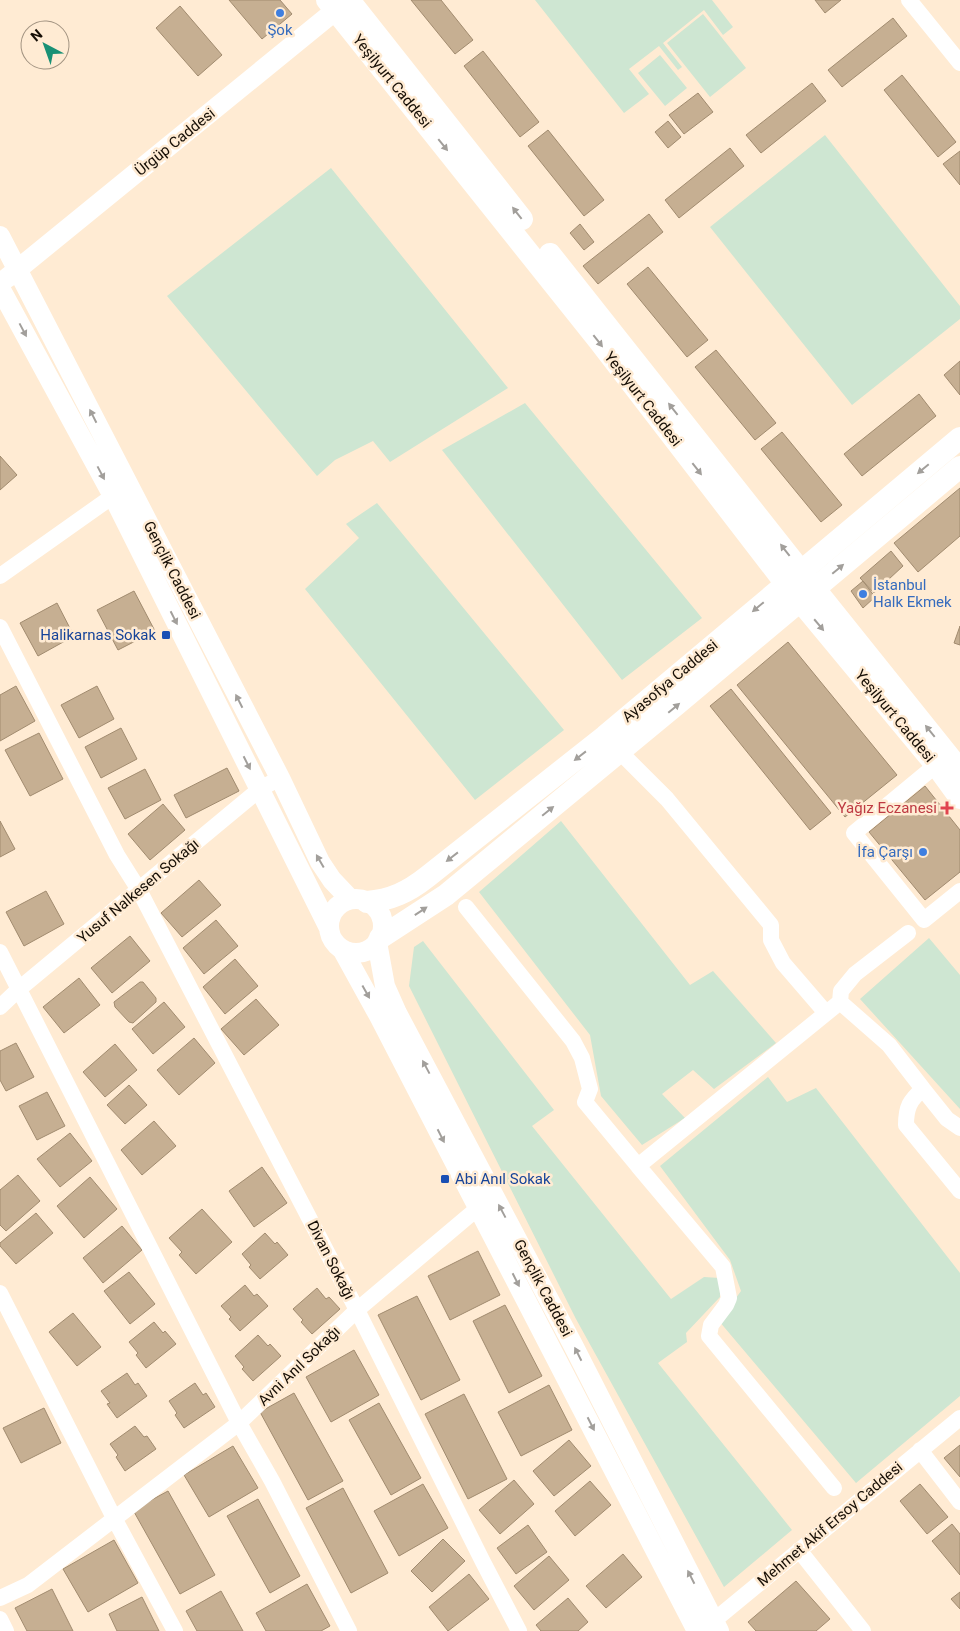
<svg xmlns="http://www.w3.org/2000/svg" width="960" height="1631" viewBox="0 0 960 1631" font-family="Roboto,sans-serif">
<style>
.green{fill:#cee6d2}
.building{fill:#c6af92;stroke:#a18b6f}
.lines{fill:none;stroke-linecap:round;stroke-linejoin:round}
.minor{stroke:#fff;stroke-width:16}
.tertiary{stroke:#fff;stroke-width:20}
.secondary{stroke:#fff;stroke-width:22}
.oneway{fill:#a29f9b}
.shop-dot{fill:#3f7fe0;stroke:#ffebd3;stroke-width:2}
.transit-dot{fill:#1a4fb4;stroke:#ffebd3;stroke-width:2}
.health-dot{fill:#e0444e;stroke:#ffebd3;stroke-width:2}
.labels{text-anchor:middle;stroke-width:5;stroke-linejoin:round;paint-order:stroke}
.shop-label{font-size:15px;fill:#366cbe;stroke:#ffebd3}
.street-label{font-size:15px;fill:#160e05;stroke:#ffebd3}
.transit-label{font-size:15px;fill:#164399;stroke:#ffebd3;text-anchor:end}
.health-label{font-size:15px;fill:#be3a42;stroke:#ffebd3;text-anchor:end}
</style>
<rect width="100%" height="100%" fill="#ffebd3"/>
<path class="green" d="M535 0H712L733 27 723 35 704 10 663 43 682 67 678 70 659 46 629 69 649 94 624 113Z
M703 14 746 68 710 97 667 43Z
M660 55 687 88 665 106 638 73Z
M825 135 960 306V319L852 405 710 227Z
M331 168 508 388 390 462 373 441 335 460 317 476 167 296Z
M525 403 702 618 622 680 442 450Z
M377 503 564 730 475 800 305 589 359 538 346 524Z
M561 821 690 985 713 971 776 1043 714 1089 693 1070 662 1094 685 1118 642 1145 601 1096 590 1035 479 892Z
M929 938 960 975V1109L860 999Z
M423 941 554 1110 532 1126 671 1299 704 1277 720 1278V1297L686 1333 687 1342 658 1363 792 1530 724 1587 576 1319 409 986 414 947Z
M768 1077 787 1102 816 1088 960 1273V1396L856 1483 719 1321 741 1291 730 1260 660 1166Z"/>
<path class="building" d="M229 0H280L292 14 262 39Z
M411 0H441L473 40 455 54Z
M815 0H841L825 13Z
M180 6 222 55 198 76 156 28Z
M893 18 907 36 842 87 828 70Z
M483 51 539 122 520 137 464 66Z
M902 75 956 142 938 157 884 90Z
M812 83 826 101 761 153 746 135Z
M698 93 713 112 684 134 669 115Z
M668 121 681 137 668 148 655 132Z
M548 130 604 200 584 216 528 146Z
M730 148 744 166 679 218 665 200Z
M960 151V185L943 164Z
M649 214 663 232 598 284 583 266Z
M580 224 594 242 584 250 570 233Z
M648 267 708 340 687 357 627 284Z
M716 350 776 423 755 440 695 367Z
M960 361V395L944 375Z
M919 394 936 416 862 476 844 454Z
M782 432 842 505 821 522 761 449Z
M0 456 17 475 0 490Z
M960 488V536L918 572 894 543Z
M891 551 903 566 874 593 860 578Z
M863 581 875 597 863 608 851 591Z
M134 591 155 631 118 650 97 610Z
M57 603 74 636 38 656 20 623Z
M960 626V645L954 643Z
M788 642 897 775 845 817 737 685Z
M16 686 35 721 0 741V695Z
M97 686 114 719 79 738 61 705Z
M731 689 831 813 810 830 710 706Z
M121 728 137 759 101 778 85 747Z
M39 733 63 779 30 796 5 750Z
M227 768 239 791 186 818 174 795Z
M145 769 161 800 125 819 108 788Z
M925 786 960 830V872L925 900 869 832Z
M163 804 185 830 150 860 128 834Z
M0 821 15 849 0 857Z
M199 880 221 905 182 937 161 913Z
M46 891 64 924 24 946 6 912Z
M216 920 238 946 204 974 183 948Z
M130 936 150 961 112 993 91 968Z
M235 959 258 986 225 1014 203 987Z
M79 978 100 1005 64 1033 43 1007Z
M140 982H143L156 998V1002L133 1023 129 1022 115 1007 114 1002Z
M256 999 279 1025 244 1055 221 1029Z
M164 1002 185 1027 153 1054 132 1029Z
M194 1038 215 1063 179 1095 157 1070Z
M16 1043 34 1077 6 1091 0 1080V1051Z
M115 1044 137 1070 105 1097 83 1072Z
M129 1085 147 1105 125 1124 107 1105Z
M47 1092 65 1126 37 1140 19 1106Z
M154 1121 176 1146 142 1175 121 1150Z
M70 1133 92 1161 60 1187 37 1159Z
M262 1167 287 1203 254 1227 229 1191Z
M18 1175 40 1201 6 1231 0 1225V1190Z
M90 1177 117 1209 84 1238 57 1206Z
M202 1209 232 1242 196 1274 179 1255 182 1252 169 1238Z
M36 1213 53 1233 16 1264 0 1246V1243Z
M122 1226 142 1250 103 1283 83 1258Z
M265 1233 275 1244 277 1242 288 1255 260 1279 249 1267 251 1265 242 1254Z
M478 1251 500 1295 450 1320 428 1276Z
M129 1272 155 1304 130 1324 104 1291Z
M245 1285 254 1296 257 1294 268 1306 240 1331 229 1319 231 1317 221 1306Z
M317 1288 326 1299 329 1297 340 1309 312 1334 301 1322 303 1320 293 1309Z
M417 1296 460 1380 421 1400 378 1315Z
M505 1305 542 1376 509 1393 473 1321Z
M73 1313 101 1347 77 1366 49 1332Z
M154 1322 163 1333 165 1331 176 1344 146 1368 136 1355 138 1353 129 1342Z
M258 1335 268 1346 270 1344 281 1356 253 1381 242 1369 244 1367 235 1356Z
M354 1350 379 1395 331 1422 306 1377Z
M127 1373 135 1385 138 1383 147 1396 117 1418 107 1404 110 1403 101 1391Z
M195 1383 203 1395 206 1393 215 1407 184 1428 175 1415 177 1413 169 1401Z
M549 1385 572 1430 521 1456 498 1412Z
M294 1393 343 1481 308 1500 260 1412Z
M464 1394 507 1479 468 1499 425 1414Z
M379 1403 421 1478 391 1495 349 1420Z
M44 1408 61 1443 21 1463 3 1428Z
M135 1426 144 1437 147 1436 156 1449 125 1471 116 1457 118 1455 110 1444Z
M569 1440 591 1466 554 1496 533 1471Z
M960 1445V1477L944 1458Z
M233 1446 258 1488 209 1517 184 1475Z
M514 1480 534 1504 500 1534 479 1510Z
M590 1481 611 1505 575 1536 555 1511Z
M423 1484 448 1528 399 1556 374 1511Z
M920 1484 948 1517 927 1534 900 1501Z
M343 1488 388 1573 351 1593 306 1508Z
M168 1491 215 1575 180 1594 133 1510Z
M258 1499 300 1576 270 1593 227 1516Z
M952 1524 960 1534V1575L932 1541Z
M528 1525 547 1552 516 1574 497 1548Z
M443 1539 465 1561 432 1592 411 1571Z
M114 1540 138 1583 88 1612 63 1569Z
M623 1554 642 1577 606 1608 586 1586Z
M549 1556 569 1580 534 1610 514 1586Z
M469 1574 489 1599 448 1631 429 1607Z
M796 1581 830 1619 816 1631H756L748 1622Z
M307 1584 330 1626 321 1631H266L256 1613Z
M52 1589 73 1631H27L15 1608Z
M221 1591 243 1631H197L186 1611Z
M960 1592V1609L951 1599Z
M142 1597 159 1631H117L109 1614Z
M568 1598 588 1622 578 1631H541L536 1625Z"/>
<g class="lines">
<path class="minor" d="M909 0 960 63
M0 576 113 496
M0 627 117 855 139 890 357 1310 483 1562 519 1631
M612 744 667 799 771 925V940L783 963 826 1013
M936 765 854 833 924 920 960 891
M466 907 573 1041 582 1058 590 1089 585 1102 638 1166
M0 952 239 1423 272 1481 349 1631
M840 1002 889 1045 923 1089C910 1100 906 1107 906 1125L960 1191
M0 1007 19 989 260 789 280 778
M923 1089 947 1119 960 1128
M0 1293 114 1518 175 1631
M920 1450 960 1502
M834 1488 709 1336 711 1325 726 1305 729 1298 723 1267 638 1166 840 1002 841 991 855 974 908 933
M799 1550 863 1631
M0 1598 28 1585 239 1423 357 1310 478 1208
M0 1619 6 1631
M705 1628 960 1418"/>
<path class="tertiary" d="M0 236 280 778 320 862 332 880 350 899
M7 278 347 1
M0 288 113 496 329 928
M329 926a27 27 0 1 1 54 0a27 27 0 1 1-54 0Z
M377 942 385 986 397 1013 573 1345 719 1631
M342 949 379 1016 697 1631"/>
<path class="secondary" d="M327 0 599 341 786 584 936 765 960 798
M349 0 522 219
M550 254 815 589 960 770
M367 902C391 900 408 892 427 877L605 736 960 438
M380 938 446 895 676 705 960 467"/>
</g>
<defs><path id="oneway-solid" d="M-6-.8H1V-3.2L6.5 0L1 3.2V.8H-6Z" transform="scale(1.25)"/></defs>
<g class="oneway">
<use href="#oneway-solid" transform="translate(443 145) rotate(51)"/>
<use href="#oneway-solid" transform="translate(517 213) rotate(-128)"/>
<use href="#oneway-solid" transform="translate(23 330) rotate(62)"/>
<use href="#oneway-solid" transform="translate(598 341) rotate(52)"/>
<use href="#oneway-solid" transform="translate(673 409) rotate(-128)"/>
<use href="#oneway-solid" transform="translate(93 416) rotate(-117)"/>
<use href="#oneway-solid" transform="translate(697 469) rotate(52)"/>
<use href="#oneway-solid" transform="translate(923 469) rotate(140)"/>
<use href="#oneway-solid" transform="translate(101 473) rotate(62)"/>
<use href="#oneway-solid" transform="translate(785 550) rotate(-128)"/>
<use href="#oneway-solid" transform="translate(838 569) rotate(-40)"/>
<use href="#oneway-solid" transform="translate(758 607) rotate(140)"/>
<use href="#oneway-solid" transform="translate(174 618) rotate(63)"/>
<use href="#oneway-solid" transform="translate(819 625) rotate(50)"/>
<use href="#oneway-solid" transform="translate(239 701) rotate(-117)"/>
<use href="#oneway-solid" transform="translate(674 708) rotate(-40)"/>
<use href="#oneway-solid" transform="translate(930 731) rotate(-129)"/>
<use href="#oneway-solid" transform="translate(580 756) rotate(142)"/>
<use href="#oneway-solid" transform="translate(247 763) rotate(63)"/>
<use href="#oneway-solid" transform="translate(548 811) rotate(-39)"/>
<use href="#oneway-solid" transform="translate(452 857) rotate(142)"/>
<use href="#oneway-solid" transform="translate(320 861) rotate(-120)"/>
<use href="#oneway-solid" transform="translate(421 911) rotate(-34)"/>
<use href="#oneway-solid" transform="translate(366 992) rotate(61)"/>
<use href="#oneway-solid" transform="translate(426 1067) rotate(-118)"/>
<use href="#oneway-solid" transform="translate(441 1136) rotate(63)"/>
<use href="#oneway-solid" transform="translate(502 1211) rotate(-118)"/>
<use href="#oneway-solid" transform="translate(516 1280) rotate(63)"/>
<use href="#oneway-solid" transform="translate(578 1354) rotate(-117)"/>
<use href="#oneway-solid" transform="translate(591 1424) rotate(63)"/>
<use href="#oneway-solid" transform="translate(691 1577) rotate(-117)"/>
</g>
<g class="shop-dot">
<circle cx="280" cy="13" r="5"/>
<circle cx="863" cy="594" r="5"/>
<circle cx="923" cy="852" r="5"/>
</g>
<g class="transit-dot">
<rect x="161" y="630" width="10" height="10" rx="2.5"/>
<rect x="440" y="1174" width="10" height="10" rx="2.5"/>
</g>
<path class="health-dot" d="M944.5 800.5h5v5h5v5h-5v5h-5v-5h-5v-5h5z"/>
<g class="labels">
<g class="shop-label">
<text x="280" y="35">Şok</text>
<text x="873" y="590" text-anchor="start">İstanbul<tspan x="873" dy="17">Halk Ekmek</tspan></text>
<text x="913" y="857" text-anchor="end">İfa Çarşı</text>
</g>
<g class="street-label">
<text transform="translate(392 81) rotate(51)" y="5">Yeşilyurt Caddesi</text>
<text transform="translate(175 142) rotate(-39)" y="5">Ürgüp Caddesi</text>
<text transform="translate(643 399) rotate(52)" y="5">Yeşilyurt Caddesi</text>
<text transform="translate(172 570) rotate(63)" y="5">Gençlik Caddesi</text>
<text transform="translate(670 681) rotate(-40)" y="5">Ayasofya Caddesi</text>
<text transform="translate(895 716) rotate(50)" y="5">Yeşilyurt Caddesi</text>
<text transform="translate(138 891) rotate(-40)" y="5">Yusuf Nalkesen Sokağı</text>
<text transform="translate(331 1260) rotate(63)" y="5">Divan Sokağı</text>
<text transform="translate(543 1288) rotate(62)" y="5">Gençlik Caddesi</text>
<text transform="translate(299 1366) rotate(-44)" y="5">Avni Anıl Sokağı</text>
<text transform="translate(830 1524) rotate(-40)" y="5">Mehmet Akif Ersoy Caddesi</text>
</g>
<g class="transit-label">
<text x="156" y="640">Halikarnas Sokak</text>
<text x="455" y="1184" text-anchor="start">Abi Anıl Sokak</text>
</g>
<g class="health-label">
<text x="937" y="813">Yağız Eczanesi</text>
</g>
</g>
<g transform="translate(45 45) rotate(319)"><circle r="24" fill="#ffebd3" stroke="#a29381"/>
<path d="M0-4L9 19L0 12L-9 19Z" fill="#199175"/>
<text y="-8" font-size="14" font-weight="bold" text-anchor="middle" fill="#160e05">N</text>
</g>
</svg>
